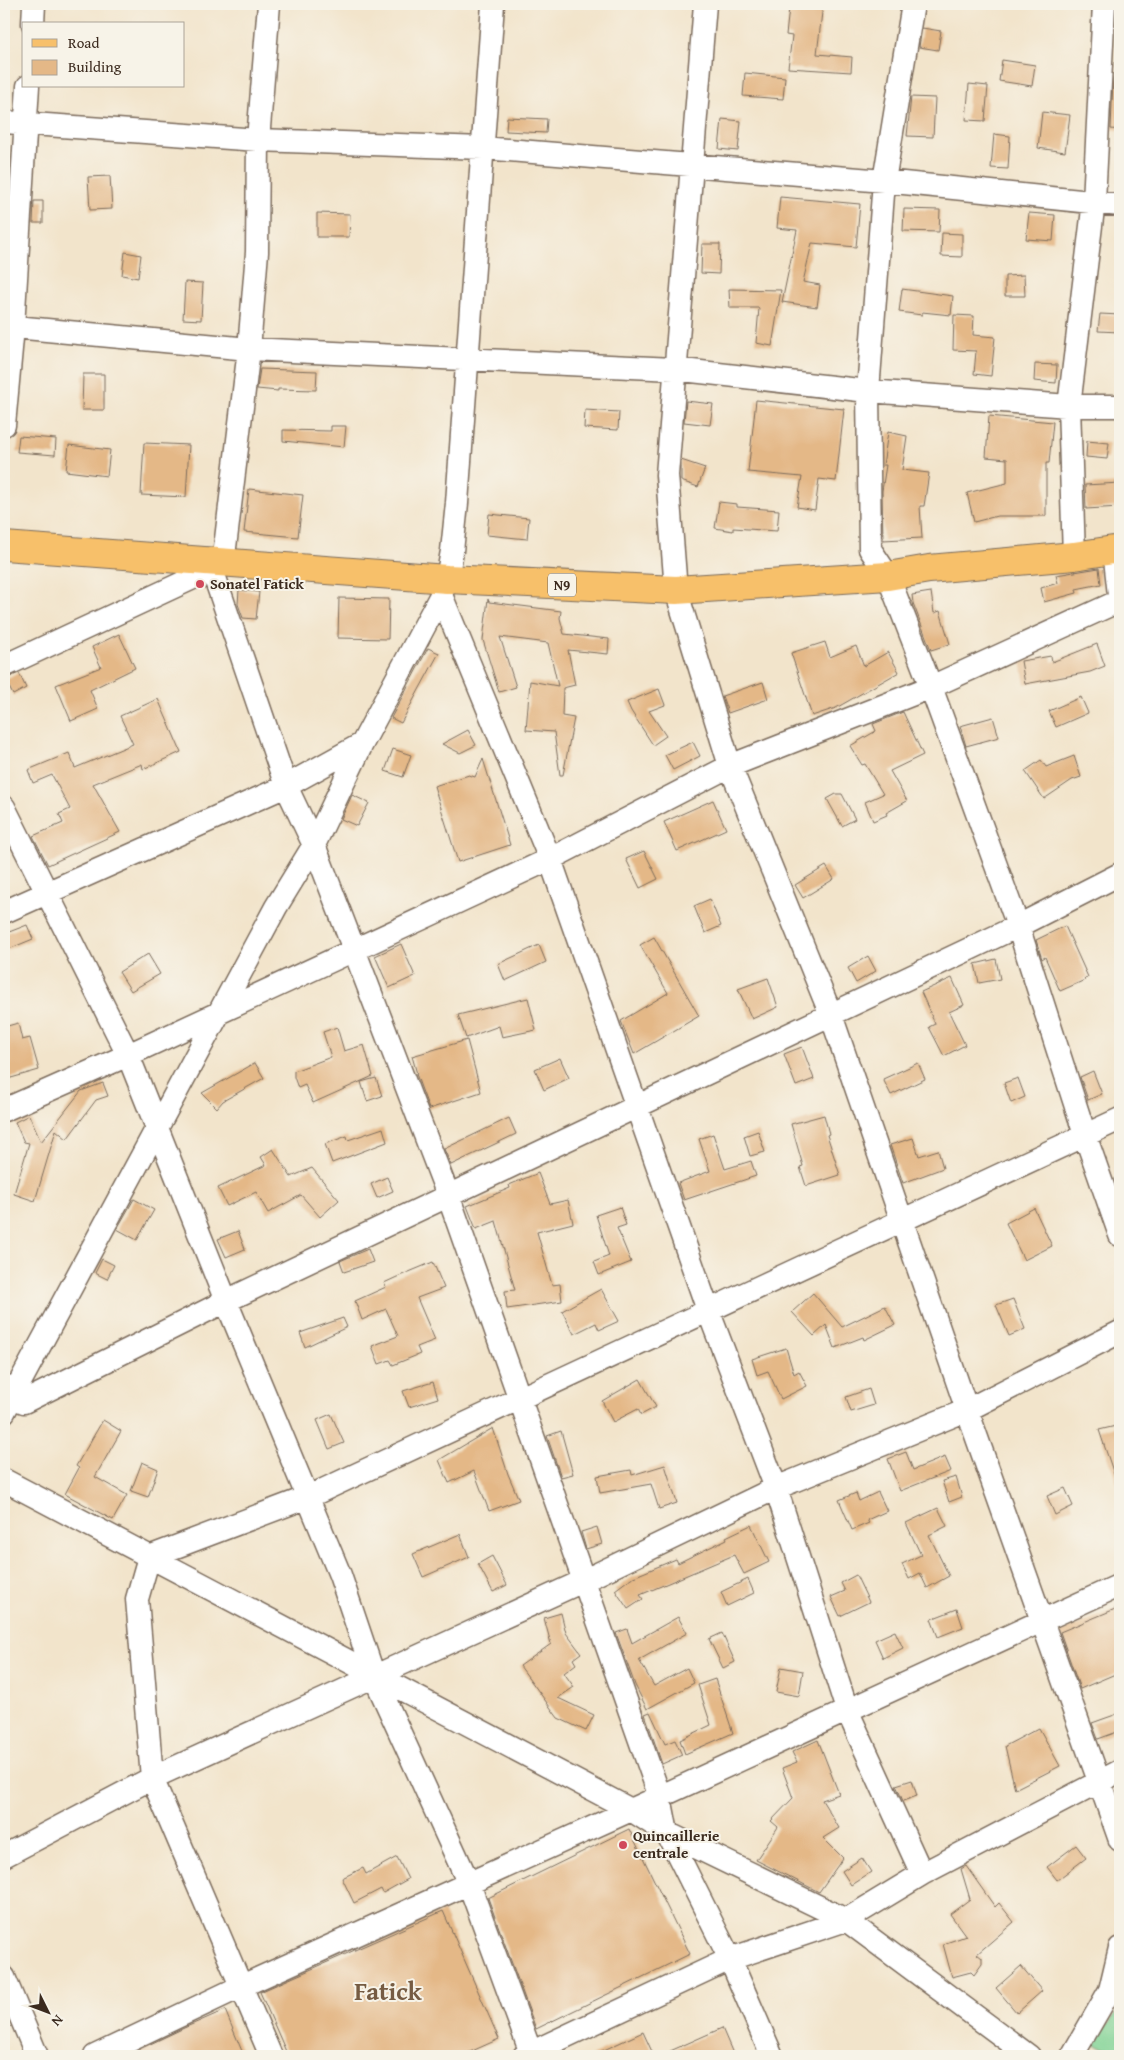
<svg xmlns="http://www.w3.org/2000/svg" width="1124" height="2060" viewBox="0 0 1124 2060" font-family="'Gentium Book Plus',serif">
<style>
.green{fill:#80d394;stroke:#5e7e59}
.building{fill:#e4b887}
.lines{fill:none;stroke-linecap:round;stroke-linejoin:round}
.minor-casing{stroke:#7b6b5b;stroke-width:25}
.major-casing{stroke:#7b6b5b;stroke-width:30}
.minor{stroke:#fff;stroke-width:22}
.major{stroke:#f7c06b;stroke-width:28}
.poi-dot{fill:#d1495b;stroke:#f7f3e8;stroke-width:2}
.labels{text-anchor:middle;stroke-width:4;stroke-linejoin:round;paint-order:stroke}
.shield{fill:#f7f3e8;stroke:#73665b;stroke-width:1}
.shield-label{font-size:14px;font-weight:bold;fill:#3b2a1e}
.poi-label{font-size:15px;font-weight:bold;fill:#3b2a1e;stroke:#f7f3e8;text-anchor:start}
.town-label{font-size:25px;font-weight:bold;fill:#765c43;stroke:#f7f3e8}
</style>
<rect width="100%" height="100%" fill="#f7f3e8"/>
<filter id="ink" filterUnits="userSpaceOnUse"><feTurbulence type="fractalNoise" baseFrequency=".02" numOctaves="2"/><feDisplacementMap in="SourceGraphic" scale="10" xChannelSelector="R" yChannelSelector="G"/><feConvolveMatrix kernelMatrix="1 2 1 2 8 2 1 2 1" color-interpolation-filters="sRGB"/></filter>
<filter id="wash" filterUnits="userSpaceOnUse"><feTurbulence type="fractalNoise" baseFrequency=".0096" numOctaves="4" result="noise"/><feDisplacementMap in="SourceGraphic" scale="20" xChannelSelector="R" yChannelSelector="G"/><feGaussianBlur stdDeviation="1.12" result="paint"/><feColorMatrix in="noise" values="0 0 0 0 0 0 0 0 0 0 0 0 0 0 0 0 0 1.4 0 .05"/><feComposite in="paint" operator="in"/></filter>
<g filter="url(#wash)">
<rect width="100%" height="100%" fill="#f2e4cb"/>
<path class="green" d="M1120 2010V2051L1090 2044Z"/>
<g id="blocks">
<path class="building" d="M799 4H823L817 54 852 57 851 72 788 68 792 36 786 35 789 8H799Z
M922 28 941 31 938 50 919 47Z
M1002 60 1035 65 1032 86 999 81Z
M745 73 785 77 783 99 743 96Z
M1113 79H1120V130L1111 129Z
M969 84 988 86 985 121 966 120Z
M911 97 935 98 933 137 907 136Z
M1042 112 1070 115 1065 152 1038 148Z
M507 117 547 119 546 133 506 131Z
M722 119 741 121 738 151 719 149Z
M994 134 1010 136 1008 169 991 168Z
M110 176 112 209 90 210 88 177Z
M780 197 860 204 856 247 812 243 803 282 820 285 817 307 782 302 797 230 777 228Z
M34 201H43V223H33Z
M904 209 940 210 939 232 903 231Z
M317 213 350 214 349 237H317Z
M1029 213 1055 215 1053 241 1026 239Z
M942 233 962 234V257L941 256Z
M702 244H720L719 274 701 273Z
M125 252 141 255 138 278 122 275Z
M1024 275 1025 296H1005V276Z
M185 282 203 283 201 320 183 319Z
M729 289 781 290 772 346 756 343 759 308H730Z
M902 289 953 296 951 315 922 312V315L899 312Z
M1100 314 1120 315V332L1098 331Z
M954 315 974 316 973 335 995 337 991 376 974 374 976 351 953 350Z
M1035 364 1057 365 1056 383 1034 381Z
M260 369 317 371 316 390 278 389V391L257 389Z
M83 374H104V410H82Z
M756 400 844 409 836 481 819 479 815 510 797 507 802 477 748 472Z
M686 401 713 404 710 425 684 422Z
M585 410 619 412 618 430 584 428Z
M989 416 1053 422 1049 463H1046V516H997L974 522 967 493 1007 483V459L986 457Z
M331 426H346L344 447 283 441V430L331 431Z
M888 432 907 436 902 470 929 473 924 506H920L922 538 883 540 882 491 886 465H883Z
M19 436 56 439 55 455 17 452Z
M1087 441 1109 443 1107 459 1086 457Z
M144 443 189 445 186 497 141 495Z
M69 445 110 450 107 476 66 471Z
M681 460 705 468 698 487 681 481Z
M1120 483V507L1086 509 1085 485Z
M249 489 303 495 298 537 244 532Z
M719 502 737 504V507L779 510 777 531 733 528V531L715 528Z
M489 514 529 518 527 539 487 535Z
M1099 568 1101 584 1076 589 1077 593 1044 602 1041 588 1058 583 1056 575Z
M239 590 259 592 256 619 243 618 238 604Z
M931 592 934 613 940 611 950 644 931 650 913 603 912 595Z
M339 598 389 599 388 639 338 638Z
M488 599 489 602 561 611 560 618 564 634 609 639 608 654 568 650 575 685 563 688 562 716 574 718 563 775H560L554 732 526 730 530 681 558 686 548 643 500 637 516 687 499 692 483 640Z
M119 634 135 668 90 690 98 709 71 721 56 685 101 667 92 647Z
M825 642 830 657 856 646 864 666 888 652 899 672 836 708 812 716 791 653Z
M1097 644 1105 666 1090 672 1025 684 1021 661 1051 656 1052 662Z
M428 648 439 653 401 723 391 718Z
M19 673 26 688 13 695 5 679Z
M763 682 768 699 728 713 722 696Z
M659 689 665 705 649 711 666 736 653 745 631 711 627 702Z
M1081 697 1088 713 1056 727 1049 711Z
M158 699 181 752 143 769 142 764 93 784 120 832 48 865 33 836 63 823 59 814 70 809 52 775 33 783 28 770 69 753 75 768 133 744 120 716Z
M903 712 923 755 890 771 907 801 886 813 887 815 873 821 865 802 883 794 865 764 862 765 850 746 876 731 873 724Z
M993 717 999 737 966 746 960 726Z
M468 730 476 745 460 753 442 744Z
M693 742 700 756 673 770 665 755Z
M393 749 411 755 403 777 385 771Z
M1074 756 1081 777 1072 780 1044 799 1025 771 1041 760 1046 767Z
M483 759 510 845 458 862 434 786 469 775 475 777Z
M836 794H842L855 819 842 826 827 799Z
M352 795 369 803 357 826 341 819Z
M713 800 726 829 677 851 664 822Z
M644 851 658 879 640 888 626 859Z
M826 866 834 879 803 898 795 885Z
M710 899 721 926 705 933 694 906Z
M27 925 33 939 4 951V934Z
M1065 926 1088 977 1084 979 1085 980 1060 991 1045 957 1042 959 1036 940Z
M654 937 699 1016 634 1054 621 1021 668 993 640 945Z
M401 944 415 976 389 988 375 956Z
M539 945 546 962 505 981 498 964Z
M148 954 160 974 131 991 119 972Z
M868 956 876 971 856 983 848 968Z
M996 959 1000 979 979 983 975 964Z
M768 978 778 1007 752 1019 738 989Z
M952 978 964 1005 949 1012 965 1045 944 1056 929 1027 935 1024 921 992Z
M528 998 536 1030 502 1037 499 1026 466 1038 458 1015Z
M18 1023 22 1040 30 1038 39 1070 4 1080V1027Z
M337 1027 344 1051 364 1045 373 1076 313 1103 305 1085 298 1088 294 1077V1071L331 1057 323 1032Z
M467 1040 481 1092 429 1109 416 1074H417L412 1056Z
M802 1047 814 1079 796 1086 784 1054Z
M560 1058 569 1078 544 1090 535 1069Z
M255 1063 264 1078 223 1101 217 1108 202 1093Z
M918 1063 925 1079 891 1095 883 1079Z
M1093 1071 1102 1094 1088 1100 1080 1077Z
M376 1078 382 1096 367 1101 361 1082Z
M1018 1078 1025 1097 1011 1103 1004 1083Z
M103 1083 108 1096 96 1100 67 1139 56 1130 35 1201 14 1194 29 1143 24 1142 15 1122 29 1115 41 1142 81 1091Z
M824 1115 829 1134 827 1135 840 1175 806 1186 800 1167 803 1166 791 1124Z
M509 1118 516 1134 451 1165 444 1149Z
M383 1128 387 1142 332 1163 325 1144 347 1136 348 1140Z
M758 1131 765 1152 750 1156 744 1136Z
M713 1134 725 1169 751 1161 756 1176 684 1200 678 1183 710 1171 699 1139Z
M913 1138 919 1156 938 1150 943 1168 903 1183 890 1145Z
M273 1149 291 1177 312 1168 339 1200 320 1217 301 1195 268 1213 256 1192 227 1206 218 1188 266 1165 261 1157Z
M538 1173 550 1204 568 1200 573 1223 537 1232 552 1285 560 1284 562 1301 507 1309 505 1291 515 1290 496 1221 476 1229 467 1206 510 1188 509 1185Z
M387 1177 393 1191 377 1198 371 1184Z
M134 1199 154 1210 137 1240 117 1229Z
M620 1207 626 1225 617 1228 631 1262 599 1275 594 1262 609 1256 596 1215Z
M1034 1208 1052 1246 1024 1260 1006 1223Z
M238 1231 245 1249 226 1257 218 1239Z
M368 1249 373 1262 344 1272 340 1261Z
M102 1259 114 1265 107 1279 95 1273Z
M433 1262 444 1288 417 1298 435 1340 417 1347 420 1354 393 1365 390 1360 379 1364 372 1346 398 1336 386 1309 362 1320 355 1301 386 1287 384 1283 397 1277Z
M601 1289 619 1321 599 1330 596 1323 574 1334 562 1311Z
M813 1293 842 1327 885 1306 895 1325 864 1340 863 1337 835 1348 826 1325 814 1336 792 1312Z
M1013 1299 1025 1329 1009 1336 996 1305Z
M343 1318 347 1327 305 1347 300 1333Z
M786 1348 794 1374 799 1371 807 1386 781 1399 768 1371 757 1375 752 1359Z
M640 1379 656 1407 641 1415 638 1409 613 1422 602 1401Z
M433 1382 438 1398 409 1407 403 1391Z
M869 1389 874 1405 851 1412 846 1397Z
M331 1414 344 1443 329 1449 317 1420Z
M103 1420 121 1431 95 1477 127 1495 113 1520 65 1494 79 1468 76 1466Z
M1120 1425V1489H1119L1099 1430Z
M493 1428 508 1474 519 1500 489 1511 474 1471 449 1483 439 1460Z
M561 1431 573 1474 561 1477 547 1436Z
M906 1452 913 1470 945 1457 951 1471 900 1491 888 1459Z
M142 1462 158 1469 148 1497 131 1491Z
M665 1465 677 1503 659 1509 651 1484 600 1493 597 1476 631 1470 632 1475Z
M956 1477 962 1497 949 1502 942 1481Z
M1065 1488 1073 1506 1055 1515 1047 1496Z
M878 1492 887 1511 867 1520 869 1523 852 1530 839 1500 856 1493 859 1501Z
M938 1508 947 1526 929 1535 949 1576 927 1588 920 1573 909 1579 902 1564 921 1555 906 1523Z
M751 1525 769 1562 744 1574 734 1555 640 1595 643 1599 628 1609 615 1590 631 1578 676 1559 678 1563 727 1539 726 1537Z
M597 1527 602 1544 586 1549 581 1532Z
M460 1534 469 1557 423 1577 413 1554Z
M492 1556 507 1585 493 1592 478 1564Z
M856 1575 869 1602 840 1616 831 1597 845 1591 841 1583Z
M748 1579 754 1593 727 1606 721 1592Z
M1120 1607V1672L1080 1689 1060 1632Z
M957 1609 963 1627 938 1637 931 1619Z
M561 1613 566 1633 581 1653 573 1659 576 1664 564 1673 574 1687 558 1698 594 1715 586 1731 558 1718 520 1666 551 1644 544 1618Z
M678 1617 687 1633 639 1660 654 1686 687 1668 694 1683 647 1709 635 1685 616 1633 627 1629 632 1643Z
M895 1631 903 1648 883 1658 875 1640Z
M722 1633 735 1662 723 1668 709 1639Z
M781 1667 803 1671 799 1696 776 1692Z
M715 1679 733 1733 685 1754 680 1740 711 1725 698 1685Z
M650 1712 665 1744 675 1740 682 1755 662 1764 645 1714Z
M1120 1713V1731L1098 1739 1092 1723Z
M1039 1728 1060 1766 1015 1789 1005 1746Z
M818 1740 839 1794 822 1800 839 1828 823 1838 843 1858 819 1892 756 1860 778 1827 771 1821 793 1798 782 1768 797 1762 792 1752Z
M912 1780 917 1796 903 1801 896 1785Z
M629 1829 690 1954 536 2029 488 1898Z
M1076 1845 1086 1858 1057 1880 1047 1867Z
M397 1857 408 1879 383 1893 381 1889 354 1903 342 1878 363 1868 366 1874Z
M862 1858 871 1872 851 1885 842 1871Z
M966 1866 995 1907 999 1903 1014 1922 977 1954 982 1958V1964L974 1975 971 1972 952 1977 943 1944 966 1936 950 1914 970 1899 961 1869Z
M443 1911 499 2039 461 2056H288L260 1992Z
M1021 1966 1042 1991 1017 2013 996 1988Z
M225 2010 244 2056H125L184 2028Z
M722 2028 734 2056H659Z
M643 2032 654 2056H591Z"/>
</g>
</g>
<g filter="url(#ink)">
<use href="#blocks" fill-opacity="0" stroke="#7b6b5b" stroke-width="1"/>
<g class="lines">
<g class="minor-casing">
<path id="minor" d="M705 4 667 475 676 590 730 766 831 1015 967 1410 1120 1840
M913 4 884 181 868 391 870 549 888 576 931 687 1018 926 1085 1135 1120 1235
M33 24 34 4
M4 122 258 140 483 148 884 181 1120 205
M4 326 249 349 674 369 868 391 1069 406H1120
M4 425 13 327 28 86
M1114 550 1120 604
M1074 556 1069 406 1094 201 1104 4
M212 569 286 786 314 845 448 1195 660 1797 667 1833 730 1959 772 2056
M441 595 550 859 708 1310 776 1488 847 1710 922 1874
M4 666 223 564 249 349 257 252 258 140 269 4
M4 807 128 1055 226 1301 340 1575 374 1676 469 1884 532 2056
M4 912 286 786 362 744
M4 1110 128 1055 550 859 730 766 931 687 1119 601
M7 1386 12 1397 24 1402 226 1301 1018 926 1120 874
M4 1412 276 907 314 845 362 744 441 595 447 579 452 551 457 503 493 4
M4 1480 631 1810 667 1833 846 1920 1029 2056
M4 1856 152 1778 583 1581 776 1488 967 1410 1120 1332
M4 1977 37 2056
M95 2056 242 1986 631 1810 1120 1585
M271 2056 152 1778 137 1599 149 1557 308 1497 1120 1119
M524 2056 730 1959 846 1920 922 1874 1120 1771
M1072 2056 1110 1990 1120 1948"/>
</g>
<g class="major-casing">
<path id="major" d="M4 546 447 579 676 590 888 576 929 569 1074 556 1120 549"/>
</g>
<use href="#minor" class="minor"/>
<use href="#major" class="major"/>
</g>
</g>
<g class="poi-dot">
<circle cx="200" cy="584" r="5"/>
<circle cx="623" cy="1845" r="5"/>
</g>
<g class="labels">
<rect class="shield" x="548" y="573.5" width="28" height="23" rx="4"/>
<g class="shield-label">
<text x="562" y="590">N9</text>
</g>
<g class="poi-label">
<text x="210" y="589">Sonatel Fatick</text>
<text x="633" y="1841">Quincaillerie<tspan x="633" dy="17">centrale</tspan></text>
</g>
<g class="town-label">
<text x="388" y="2000">Fatick</text>
</g>
</g>
<rect width="1124" height="2060" fill="none" stroke="#f7f3e8" stroke-width="20"/>
<rect x="22" y="22" width="162" height="65" fill="#f7f3e8" stroke="#aca397"/>
<rect x="32" y="39" width="25" height="8" fill="#f7c06b" stroke="#aca397"/>
<text x="68" y="48" font-size="15" fill="#3b2a1e">Road</text>
<rect x="32" y="60" width="25" height="15" fill="#e4b887" stroke="#aca397"/>
<text x="68" y="72" font-size="15" fill="#3b2a1e">Building</text>
<g transform="translate(48 2012) rotate(132)" stroke="#f7f3e8" stroke-width="4" paint-order="stroke">
<path d="M0-4L9 19L0 12L-9 19Z" fill="#3b2a1e"/>
<text y="-8" font-size="14" font-weight="bold" text-anchor="middle" fill="#3b2a1e">N</text>
</g>
</svg>
